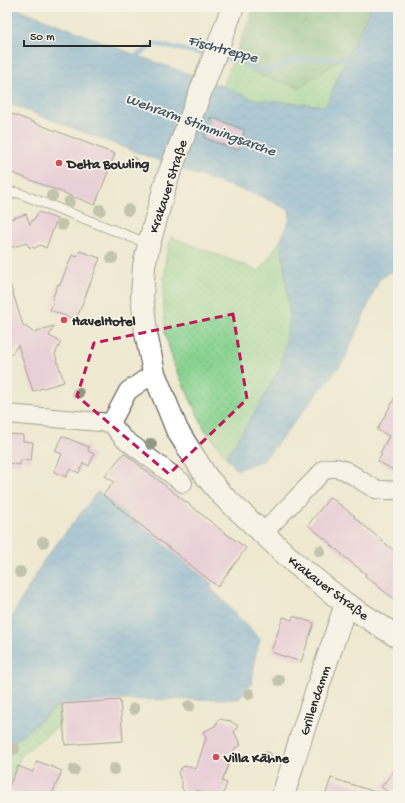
<svg xmlns="http://www.w3.org/2000/svg" width="405" height="803" viewBox="0 0 405 803" font-family="'Gochi Hand',sans-serif">
<style>
.grass{fill:url(#grass-dots);stroke:#5a7f5e}
.forest{fill:url(#forest-crowns);stroke:#4c7052}
.garden{fill:#89d390;stroke:#5a7f5e}
.water{fill:url(#water-waves);stroke:#466680}
.lines{fill:none;stroke-linecap:round;stroke-linejoin:round}
.stream{stroke:#60a2d4;stroke-width:5}
.building{fill:#e2b1e0}
.lane-casing{stroke:#484844;stroke-width:11}
.street-casing{stroke:#484844;stroke-width:20}
.secondary-casing{stroke:#484844;stroke-width:24}
.lane{stroke:#fff;stroke-width:9}
.street{stroke:#fff;stroke-width:18}
.secondary{stroke:#fff;stroke-width:22}
.tree{fill:#909883}
.marked{fill:none;stroke:#c2185b;stroke-width:3;stroke-dasharray:8 5;stroke-linejoin:round}
.poi-dot{fill:#d1495b;stroke:#f7f3e8;stroke-width:1.5}
.labels{text-anchor:middle;stroke-width:3.5;stroke-linejoin:round;paint-order:stroke}
.poi-label{font-size:14px;font-weight:bold;fill:#2b2b2b;stroke:#f7f3e8;text-anchor:start}
.street-label{font-size:14px;fill:#2b2b2b;stroke:#f7f3e8}
.water-label{font-size:15px;font-style:italic;fill:#3e5566;stroke:#f7f3e8}
</style>
<defs>
<pattern id="grass-dots" width="8" height="8" patternUnits="userSpaceOnUse"><rect width="8" height="8" fill="#89d390"/><path d="M2 2h.1M6 6h.1" fill="none" stroke="#76b57c" stroke-width="1.8" stroke-linecap="round"/></pattern>
<pattern id="forest-crowns" width="20" height="18" patternUnits="userSpaceOnUse"><rect width="20" height="18" fill="#6eb57a"/><path d="M2 6a3 3 0 1 1 6 0M12 15a3 3 0 1 1 6 0" fill="none" stroke="#5b9364"/></pattern>
<pattern id="water-waves" width="16" height="10" patternUnits="userSpaceOnUse"><rect width="16" height="10" fill="#60a2d4"/><path d="M0 5q4-4 8 0t8 0" fill="none" stroke="#4f84ac"/></pattern>
</defs>
<rect width="100%" height="100%" fill="#f7f3e8"/>
<filter id="ink" filterUnits="userSpaceOnUse"><feTurbulence type="fractalNoise" baseFrequency=".025" numOctaves="2"/><feDisplacementMap in="SourceGraphic" scale="8" xChannelSelector="R" yChannelSelector="G"/><feConvolveMatrix kernelMatrix="1 2 1 2 8 2 1 2 1" color-interpolation-filters="sRGB"/></filter>
<filter id="wash" filterUnits="userSpaceOnUse"><feTurbulence type="fractalNoise" baseFrequency=".012" numOctaves="4" result="noise"/><feDisplacementMap in="SourceGraphic" scale="16" xChannelSelector="R" yChannelSelector="G"/><feGaussianBlur stdDeviation="0.9" result="paint"/><feColorMatrix in="noise" values="0 0 0 0 0 0 0 0 0 0 0 0 0 0 0 0 0 1.4 0 .05"/><feComposite in="paint" operator="in"/></filter>
<g filter="url(#wash)">
<rect width="100%" height="100%" fill="#efe9d1"/>
<path class="grass" d="M237 49 256 74 299 87 349 54 327 106 252 99 223 86Z
M171 237 260 271 281 239 290 317 281 366 260 404 226 457 204 428 174 365 165 332 163 292 166 255Z
M59 705 60 725 22 754 7 789V747L32 728Z"/>
<path class="forest" d="M254 7H371L349 54 299 87 255 74 237 49Z"/>
<path class="garden" d="M93 788 112 796H90Z"/>
<path class="water" d="M7 7H14L136 55 223 86 252 99 326 106 341 70 371 7H398V267L379 280 344 361 264 460 237 470 226 457 260 404 281 366 290 317 281 239 290 219 289 210 260 196 191 173 7 103Z
M98 491 212 584 211 588 260 639 255 658 252 683 239 699 121 700 59 704 32 728 7 747V625L44 560Z"/>
<g class="lines">
<path class="stream" d="M220 57 244 63 259 71 273 69 295 60 353 57
M134 61 136 56 155 44 210 55"/>
</g>
<g id="blocks">
<path class="building" d="M7 112 115 154 95 205 7 171Z
M211 117 245 130 238 150 204 138Z
M39 212 57 219 46 248 40 245 35 248 29 247 26 243 7 249V220L26 214 30 224Z
M80 251 100 258 76 320 50 310 54 300 52 299 58 284 60 285 72 255 77 257Z
M10 284 23 325 33 332 54 326 49 336 61 342 55 354 64 382 33 391 18 345 7 360V285Z
M398 392V473L378 461 382 454 380 453 389 436 377 430Z
M7 434 23 435V441L33 442 31 461 21 460 20 465 7 463Z
M62 436 89 447 88 451 94 454 89 466 83 463 79 473 70 469 66 477 54 472 62 454 55 451Z
M124 453 225 533 246 548 218 587 103 495 114 482 105 476Z
M330 497 355 516 354 517 398 554V602L376 585V584L365 576 366 574 342 555V554L331 545V544L308 525Z
M293 616 314 623 301 662 271 652 283 617 292 620Z
M120 700 123 741 65 745 62 704Z
M219 719 230 721 238 726 234 732 241 745 235 748 222 781 227 783 222 796H214L197 790 193 793 187 794 182 789V782L178 773 182 767 189 766 196 769 206 738 203 732 215 726Z
M37 761 62 771 51 796H18L7 791 18 766 33 772Z
M398 766V796H393L381 787Z
M331 778 379 793V796H325Z"/>
</g>
</g>
<g filter="url(#ink)">
<use href="#blocks" fill-opacity="0" stroke="#484844" stroke-width="1"/>
<g class="lines">
<g class="lane-casing">
<path id="lane" d="M7 196 16 192 149 244"/>
</g>
<g class="street-casing">
<path id="street" d="M7 414 111 423 123 438 183 483
M111 423 128 391 154 373
M262 534 325 469C346 463 358 482 376 489 382 491 391 490 398 490"/>
</g>
<g class="secondary-casing">
<path id="secondary" d="M233 7 166 182 149 244 144 266 142 296 146 333 154 373 177 430 206 476 222 495 296 564 346 604 398 637
M283 796 302 734 346 604"/>
</g>
<use href="#lane" class="lane"/>
<use href="#street" class="street"/>
<use href="#secondary" class="secondary"/>
</g>
<g class="tree">
<circle cx="132" cy="162" r="6"/>
<circle cx="52" cy="196" r="6"/>
<circle cx="69" cy="202" r="6"/>
<circle cx="100" cy="210" r="6"/>
<circle cx="128" cy="210" r="6"/>
<circle cx="62" cy="225" r="6"/>
<circle cx="112" cy="258" r="6"/>
<circle cx="78" cy="393" r="6"/>
<circle cx="151" cy="444" r="6"/>
<circle cx="43" cy="542" r="6"/>
<circle cx="320" cy="551" r="6"/>
<circle cx="20" cy="572" r="6"/>
<circle cx="279" cy="680" r="6"/>
<circle cx="249" cy="694" r="6"/>
<circle cx="189" cy="706" r="6"/>
<circle cx="134" cy="709" r="6"/>
<circle cx="14" cy="749" r="6"/>
<circle cx="267" cy="757" r="6"/>
<circle cx="114" cy="769" r="6"/>
<circle cx="74" cy="770" r="6"/>
</g>
</g>
<path d="M0 0H405V803H0ZM233 314 247 399 169 474 77 396 94 343Z" fill="#efe9d1" fill-opacity=".55" fill-rule="evenodd"/>
<path class="marked" d="M233 314 247 399 169 474 77 396 94 343Z"/>
<g class="poi-dot">
<circle cx="59" cy="163" r="4"/>
<circle cx="64" cy="320" r="4"/>
<circle cx="216" cy="757" r="4"/>
</g>
<g class="labels">
<g class="poi-label">
<text x="67" y="168">Delta Bowling</text>
<text x="72" y="325">HavelHotel</text>
<text x="224" y="762">Villa Kähne</text>
</g>
<g class="street-label">
<text transform="translate(167 186) rotate(-72)" y="5">Krakauer Straße</text>
<text transform="translate(329 587) rotate(37)" y="5">Krakauer Straße</text>
<text transform="translate(314 700) rotate(-72)" y="5">Grillendamm</text>
</g>
<g class="water-label">
<text transform="translate(223 48) rotate(15)" y="5">Fischtreppe</text>
<text transform="translate(201 124) rotate(20)" y="5">Wehrarm Stimmingsarche</text>
</g>
</g>
<rect width="405" height="803" fill="none" stroke="#f7f3e8" stroke-width="24"/>
<path d="M24 40v6h126v-6" fill="none" stroke="#2b2b2b" stroke-width="2"/>
<text x="30" y="40" font-size="12" fill="#2b2b2b" stroke="#f7f3e8" stroke-width="3" paint-order="stroke">50 m</text>
</svg>
